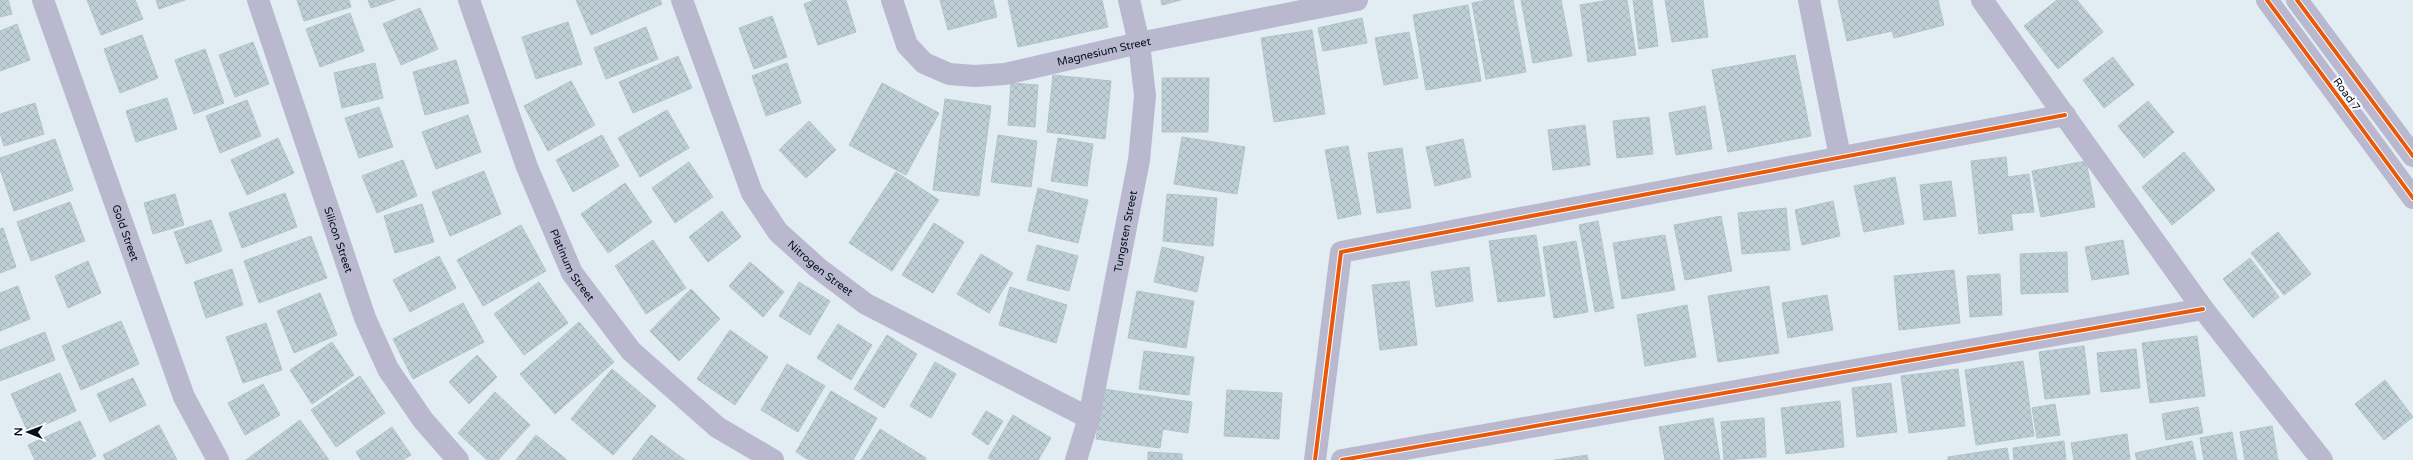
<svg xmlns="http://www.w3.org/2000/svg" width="2413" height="460" viewBox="0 0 2413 460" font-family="'Varela Round',sans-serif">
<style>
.building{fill:url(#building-cross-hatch);stroke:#b2c4c9}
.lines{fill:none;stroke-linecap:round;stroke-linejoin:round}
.minor{stroke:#bab8ce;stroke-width:22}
.cycleway-casing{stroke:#fff;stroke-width:6}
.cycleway{stroke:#e8590c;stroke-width:4}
.labels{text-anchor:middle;stroke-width:4;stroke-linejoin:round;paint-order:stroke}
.street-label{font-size:11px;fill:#00111b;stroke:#fff}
</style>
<defs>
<pattern id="building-cross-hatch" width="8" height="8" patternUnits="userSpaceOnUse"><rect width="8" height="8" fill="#bed0d6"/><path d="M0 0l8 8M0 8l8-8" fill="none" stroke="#a2b2b7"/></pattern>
</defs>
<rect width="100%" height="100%" fill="#e1edf3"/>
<path class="building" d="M0 0H8L12 14 0 17Z
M87 0H135L143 19 101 35Z
M156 0H185L159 9Z
M297 0H349L351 7 304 21Z
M368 0H395L371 8Z
M576 0H660L662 4 591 35Z
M815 0H846L856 32 818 45 804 4Z
M940 0H993L997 17 948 30Z
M1008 0H1102L1108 27 1018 47Z
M1161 0H1181L1162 5Z
M1488 0H1513L1526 72 1486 79 1472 3Z
M1521 0H1561L1572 56 1533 63Z
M1610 0H1627L1636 55 1588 62 1580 5Z
M1633 0H1652L1658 46 1639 49Z
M1665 0H1703L1708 37 1672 42Z
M1838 0H1938L1944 25 1894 38 1892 31 1847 41Z
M2057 0H2077L2103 32 2058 69 2024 26Z
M1468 5 1481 81 1426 90 1413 15Z
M420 8 438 49 401 65 383 24Z
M350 13 364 51 320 67 306 29Z
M772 16 787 57 754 69 739 28Z
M1362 18 1367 43 1323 51 1318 28Z
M568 22 582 64 536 79 522 37Z
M17 24 30 60 0 71V31Z
M646 27 658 59 606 79 594 48Z
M1312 30 1325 114 1274 122 1261 38Z
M1409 32 1418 78 1384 85 1375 38Z
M142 35 158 78 120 93 104 49Z
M253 42 269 84 235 97 219 55Z
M205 49 224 103 194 114 175 60Z
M1795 55 1811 136 1728 152 1712 70Z
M678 56 692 88 633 113 619 82Z
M2113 57 2134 85 2104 108 2083 80Z
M456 60 469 103 425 115 413 72Z
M375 63 383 98 342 108 334 73Z
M787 63 801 103 766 116 752 76Z
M1053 75 1111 81 1105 139 1047 132Z
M1162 78H1209L1208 132H1162Z
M571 81 595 125 548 151 524 106Z
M882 83 939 113 906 175 849 145Z
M1011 83 1038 85 1035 127 1008 125Z
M167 98 177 129 136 142 126 111Z
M945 99 991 106 979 196 933 190Z
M247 100 261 136 220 153 206 116Z
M2148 101 2174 132 2144 158 2118 126Z
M35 103 44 134 4 146 0 133V114Z
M1705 106 1712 149 1676 155 1669 113Z
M379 107 393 147 359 158 345 118Z
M667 110 689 148 640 177 618 138Z
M468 115 481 152 436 169 422 132Z
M1649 117 1653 154 1617 158 1613 121Z
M809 121 836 150 806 178 779 150Z
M1585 125 1590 165 1553 170 1548 130Z
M602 135 619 166 573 192 556 160Z
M998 135 1037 141 1031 187 991 182Z
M1182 137 1245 147 1237 194 1174 184Z
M278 138 294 173 247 195 231 160Z
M1058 138 1093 144 1087 186 1051 181Z
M55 139 73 190 14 211 0 169V158Z
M1463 139 1471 177 1435 186 1426 147Z
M1348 146 1361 214 1338 219 1325 150Z
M1402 148 1411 208 1377 213 1368 153Z
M2184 152 2215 190 2172 225 2142 187Z
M2006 157 2008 177 2029 174 2034 212 2011 214 2013 230 1979 234 1971 161Z
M403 160 417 196 377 213 362 176Z
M2086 161 2095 207 2041 217 2032 171Z
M689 162 713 197 675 223 652 188Z
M484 171 501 214 450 236 432 192Z
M896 172 939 200 892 271 849 243Z
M1895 177 1904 224 1864 232 1854 186Z
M1951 181 1956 216 1924 220 1920 185Z
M625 183 652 222 608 253 581 214Z
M1038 188 1088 200 1078 243 1028 231Z
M285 193 297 227 242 248 229 213Z
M175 194 184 225 153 234 144 203Z
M1167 194 1217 198 1213 246 1163 241Z
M1833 201 1840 236 1802 245 1795 210Z
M70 202 85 241 31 261 17 222Z
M422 204 434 242 395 253 384 216Z
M1786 208 1790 250 1742 254 1738 213Z
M722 211 741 237 708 262 689 237Z
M1721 216 1732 271 1685 280 1674 225Z
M211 220 222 251 186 264 174 232Z
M1598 221 1614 308 1595 312 1579 225Z
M934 223 964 242 933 293 902 275Z
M521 225 546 271 483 306 457 260Z
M3 228 16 267 0 273V229Z
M2278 232 2311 274 2284 295 2251 253Z
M1536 235 1545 296 1498 302 1489 241Z
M1665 235 1675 290 1622 299 1613 243Z
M311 236 327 278 259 303 244 261Z
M653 240 686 288 646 314 615 266Z
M2123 240 2129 274 2092 280 2085 247Z
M1576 241 1588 312 1554 318 1543 247Z
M1037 245 1078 256 1069 291 1027 280Z
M1162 247 1204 257 1197 292 1154 282Z
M2067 252 2068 292 2021 294 2020 254Z
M981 254 1013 273 989 313 957 294Z
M439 256 456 288 410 312 393 280Z
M2250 258 2279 297 2253 318 2223 279Z
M88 261 101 293 68 308 55 276Z
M750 262 784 292 763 317 729 286Z
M1469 267 1473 301 1436 307 1431 272Z
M232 269 243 305 206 318 194 282Z
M1954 270 1960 323 1899 330 1894 276Z
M2000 274 2002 315 1970 317 1967 276Z
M1409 281 1417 345 1380 350 1372 285Z
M539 282 568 323 524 355 494 314Z
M799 282 830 301 810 335 779 316Z
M18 286 30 319 0 331V293Z
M1769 286 1779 353 1718 362 1708 296Z
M1010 287 1067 305 1056 343 999 325Z
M691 289 720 319 679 361 650 331Z
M1137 291 1194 301 1186 348 1128 338Z
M320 293 337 335 294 353 277 311Z
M1827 295 1833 330 1788 338 1782 303Z
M463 303 484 342 413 379 393 339Z
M1687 305 1696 357 1645 366 1637 315Z
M121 321 139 364 81 390 62 346Z
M579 322 614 362 555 414 520 374Z
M266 323 282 370 243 383 226 337Z
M838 324 872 345 851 380 817 358Z
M730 330 768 357 735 405 697 379Z
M45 332 55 360 0 381V350Z
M887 335 917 354 884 408 854 389Z
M2197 336 2205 396 2150 403 2142 343Z
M332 342 354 375 312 404 290 370Z
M2084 346 2090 394 2045 399 2039 352Z
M2136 349 2140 388 2101 392 2097 353Z
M1144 351 1194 357 1189 395 1139 389Z
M477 355 497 377 469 404 449 382Z
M2023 361 2034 436 1976 445 1965 370Z
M935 362 956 374 931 418 910 406Z
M787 364 825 386 798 432 761 410Z
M612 369 656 406 613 455 571 419Z
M1958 369 1965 426 1909 433 1901 376Z
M60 373 76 411 28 432 11 394Z
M360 376 385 413 336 447 311 410Z
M133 378 146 405 110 422 97 394Z
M2385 380 2413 417 2384 440 2355 404Z
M1891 383 1897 432 1857 437 1852 388Z
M263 384 280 415 245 435 228 403Z
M1104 389 1192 402 1188 433 1163 429 1160 448 1096 439Z
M1227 390 1282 393 1279 439 1224 436Z
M831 391 877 418 853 460H809L796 452Z
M495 392 530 425 498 460H487L458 433Z
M1840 401 1844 447 1786 454 1781 408Z
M2055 404 2060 435 2037 438 2032 408Z
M2198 407 2203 433 2166 440 2162 414Z
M986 411 1003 421 988 445 972 434Z
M1013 415 1051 438 1038 460H992L988 458Z
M1713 418 1720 460H1665L1659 427Z
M1764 418 1766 457 1724 460 1721 422Z
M300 420 329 460H246Z
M80 421 96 456 89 460H35L28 445Z
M159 425 177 460H106L103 455Z
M2272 426 2278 460H2245L2240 432Z
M392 427 411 455 403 460H361L356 452Z
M880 429 926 458 925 460H861Z
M2232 432 2237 460H2204L2200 438Z
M2127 434 2130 460H2074L2071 443Z
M536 435 566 459 565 460H516Z
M651 435 685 460H632Z
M2064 441 2066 460H2014L2013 448Z
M2192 441 2196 460H2137L2135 453Z
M2007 448 2009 460H1948V457Z
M1148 452 1182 454V460H1148Z
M1587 455 1588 460H1555Z"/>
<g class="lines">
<g class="minor">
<path id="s1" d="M43 0 184 397 218 460"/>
<path id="s2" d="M258 0 365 318 388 369 423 420 458 460"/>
<path id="s3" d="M469 0 527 167 572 273 631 351 717 427 773 460"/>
<path id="s4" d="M682 0 752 193 778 232 818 268 866 304 1089 418"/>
<path id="s5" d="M892 0 907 45 924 63 949 74 975 76 1005 74 1139 43 1357 0"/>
<path d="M1809 0 1840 157"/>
<path d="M1982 0 2203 309 2322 460"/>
<path d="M2267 0 2413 198"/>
<path d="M2297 0 2413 156"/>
<path id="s6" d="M1076 460 1089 418 1139 160 1145 96 1139 43 1129 0"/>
<path d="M1315 460 1341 252 2065 115"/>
<path d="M1342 460 2203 309"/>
</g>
<g class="cycleway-casing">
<path id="cycleway" d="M2267 0 2413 198
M2297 0 2413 156
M1315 460 1341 252 2065 115
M1342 460 2203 309"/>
</g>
<use href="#cycleway" class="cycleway"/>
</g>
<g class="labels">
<g class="street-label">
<text dy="4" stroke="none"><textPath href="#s5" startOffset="257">Magnesium Street</textPath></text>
<text transform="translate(2347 94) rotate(54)" y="4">Road 7</text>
<text dy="4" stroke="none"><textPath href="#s6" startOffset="234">Tungsten Street</textPath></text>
<text dy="4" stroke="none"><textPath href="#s1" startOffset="247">Gold Street</textPath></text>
<text dy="4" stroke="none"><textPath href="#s2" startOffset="253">Silicon Street</textPath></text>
<text dy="4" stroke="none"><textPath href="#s3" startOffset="285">Platinum Street</textPath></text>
<text dy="4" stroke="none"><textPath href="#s4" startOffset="308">Nitrogen Street</textPath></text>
</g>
</g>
<g transform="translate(28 432) rotate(271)" stroke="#ffffff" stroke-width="3" paint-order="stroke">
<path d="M0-3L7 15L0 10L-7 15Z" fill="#00111b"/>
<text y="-6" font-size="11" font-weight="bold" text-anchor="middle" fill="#00111b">N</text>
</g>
</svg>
